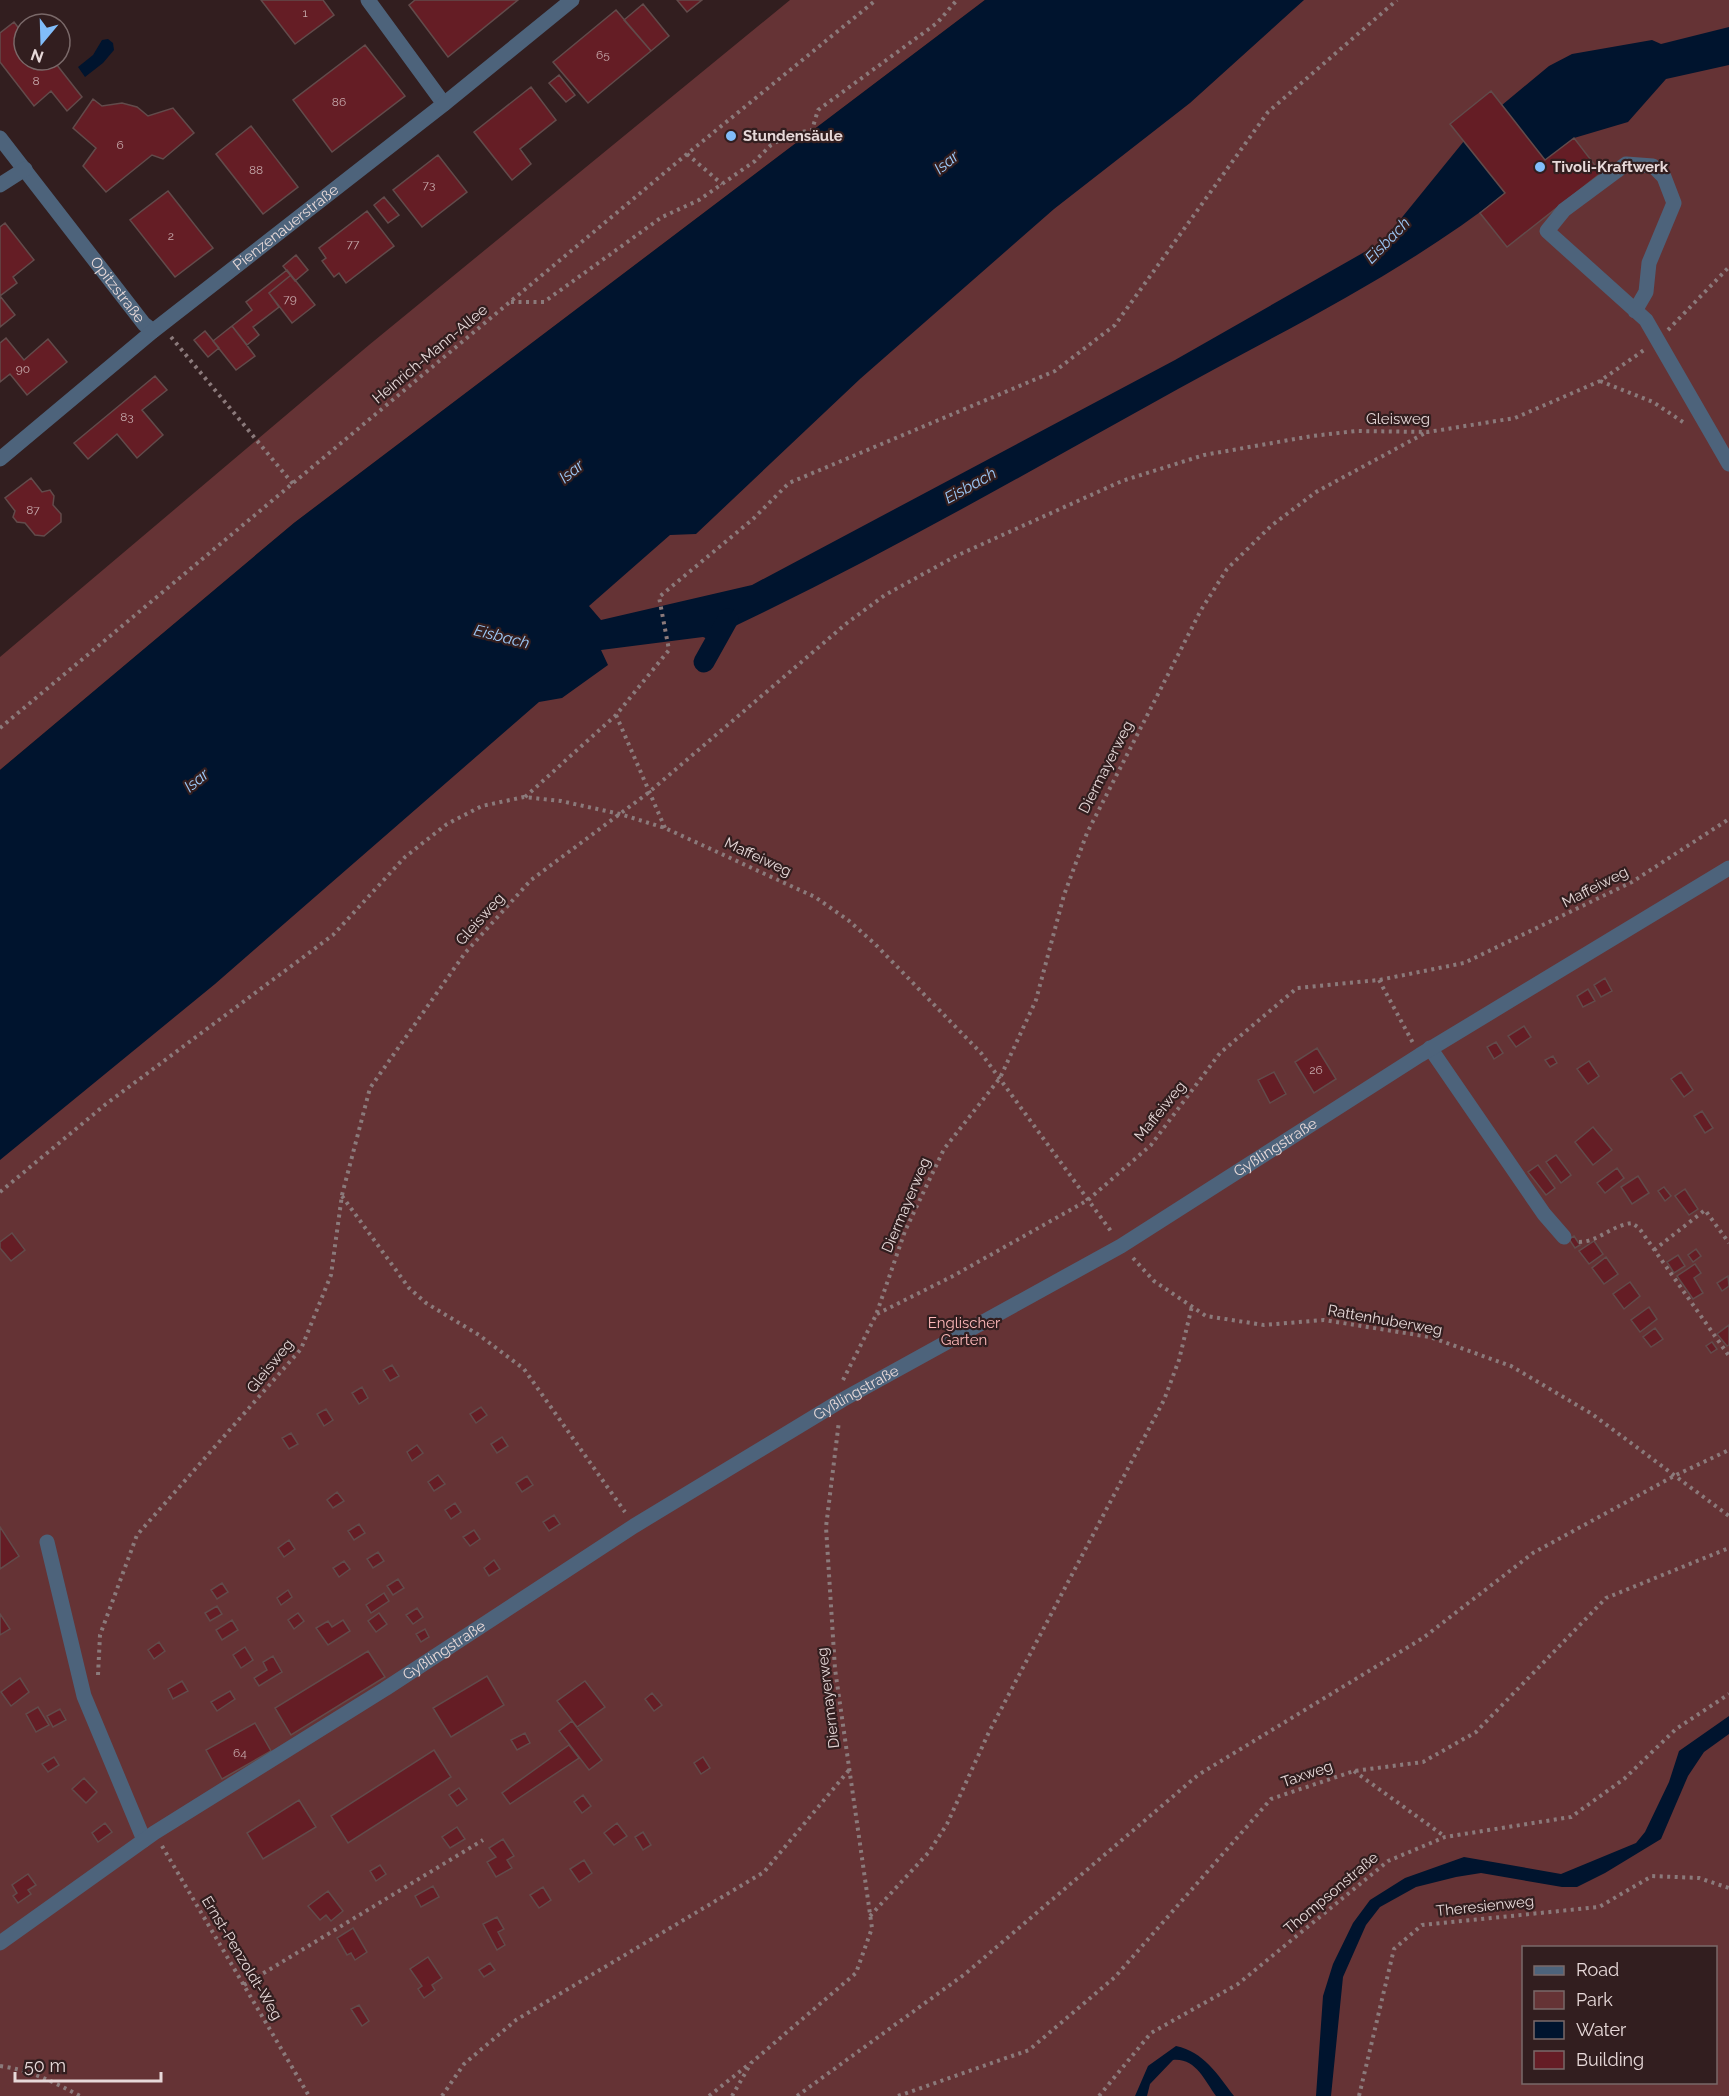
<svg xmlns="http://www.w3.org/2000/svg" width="1729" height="2096" viewBox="0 0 1729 2096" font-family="Raleway,sans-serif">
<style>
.green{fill:#653335;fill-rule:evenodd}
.water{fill:#00142e}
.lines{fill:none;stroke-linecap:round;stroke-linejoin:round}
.canal{stroke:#00142e;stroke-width:21}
.building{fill:#651d25;stroke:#624b4b;stroke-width:1.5}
.path{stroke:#8b7a7b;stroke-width:4;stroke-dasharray:3 4.5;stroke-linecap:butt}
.minor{stroke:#4d637b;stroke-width:15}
.poi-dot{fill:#81bdfa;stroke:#321e1f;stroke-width:2}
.labels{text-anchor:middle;stroke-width:4.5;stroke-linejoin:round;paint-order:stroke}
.number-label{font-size:12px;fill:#c6aaac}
.poi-label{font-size:15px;font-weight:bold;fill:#e7d9d9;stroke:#321e1f;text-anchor:start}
.street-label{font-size:15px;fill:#e7d9d9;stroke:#321e1f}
.park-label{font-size:15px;fill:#fdb8b9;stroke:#321e1f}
.water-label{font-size:16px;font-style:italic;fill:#9dc8f6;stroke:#321e1f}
</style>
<rect width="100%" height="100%" fill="#321e1f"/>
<path class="green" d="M790 0H985L294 523 0 770V657L369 345Z
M1289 0H1729V2096H0V1136L583 600ZM1524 1948H1716V2082H1524Z"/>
<path class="water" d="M985 0H1304L1190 103 1054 209 860 379 696 534 670 535 589 606 601 620 752 585 1175 360 1382 242 1464 141 1505 193C1405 272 1289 328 1178 389 1032 470 886 554 735 626L720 644 703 637 601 650 608 665 562 698 539 702 215 984 0 1160V770L294 523Z
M1729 27V65L1666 79 1628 122 1574 138 1545 160 1502 105 1549 66 1572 54 1652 40 1661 44Z
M108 39 113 43 114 50 103 63 85 77 78 67 93 55 102 40Z
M1729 1716V1734L1704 1752 1688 1776 1661 1839 1605 1873 1577 1887H1562L1481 1873 1456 1877 1416 1887 1380 1907 1366 1925 1343 1977 1331 2096H1316L1323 1996 1333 1964 1353 1923 1370 1900 1405 1878 1464 1857 1561 1874 1636 1843 1645 1832 1669 1782 1679 1751Z
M1176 2046C1204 2052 1217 2074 1234 2096H1216C1204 2080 1196 2058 1173 2060L1150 2084 1147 2096H1135L1148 2066Z"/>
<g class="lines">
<path class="canal" d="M704 662 728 619"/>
</g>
<path class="building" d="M261 0H323L334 15 295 44Z
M415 0H518L448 57 409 5Z
M677 0H702L687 12Z
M643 4 669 36 651 51 624 20Z
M616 10 651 51 588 103 553 62Z
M14 22 24 35V40L16 46 24 60 34 69 46 60H53L82 97 67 111 51 91 34 106 0 62V33Z
M365 45 405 96 332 152 293 100Z
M559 75 575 95 566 102 549 83Z
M531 87 556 120 520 149 531 164 512 180 474 132Z
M1491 91 1545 160 1574 138 1601 173 1507 247 1480 213 1505 193 1450 124Z
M93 99 102 106 122 103 137 107 148 116 173 108 194 133 163 159 152 155 106 192 83 166 96 148 73 128Z
M251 126 298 187 263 214 216 154Z
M438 155 467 192 422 227 393 190Z
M168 191 213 248 175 277 130 220Z
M384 197 399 215 388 223 374 205Z
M367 211 394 246 346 283 339 273 334 277 322 261 326 258 319 248Z
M5 223 34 260 13 277 17 283 0 296 15 315 0 327V227Z
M296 255 308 270 295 281 283 266Z
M287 270 291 275 269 293 279 307 253 327 259 335 247 345 232 326 252 310 246 302Z
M291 275 315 305 292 323 269 293Z
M232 326 255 356 236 370 213 341Z
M205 331 219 348 208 357 194 340Z
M6 338 24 360 48 339 67 362 27 395 10 374 0 382V343Z
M155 376 167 390 142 410 163 435 137 458 117 434 88 459 74 443Z
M31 478 42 492 50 490 54 496 53 505 61 514V522L44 536 35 535 25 523 17 522 13 517 15 511 5 498Z
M1605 978 1612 991 1601 997 1594 985Z
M1588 989 1595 1001 1583 1007 1577 996Z
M1524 1026 1531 1037 1516 1047 1508 1036Z
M1496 1042 1503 1053 1494 1059 1487 1047Z
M1317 1048 1336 1079 1314 1093 1295 1062Z
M1553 1056 1557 1063 1550 1067 1545 1060Z
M1589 1061 1599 1076 1588 1084 1577 1069Z
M1274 1072 1286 1094 1270 1103 1258 1080Z
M1681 1072 1693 1090 1684 1097 1671 1079Z
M1702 1111 1713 1128 1705 1133 1694 1116Z
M1593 1127 1612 1150 1593 1165 1575 1142Z
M1556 1155 1571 1175 1561 1183 1546 1162Z
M1538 1165 1555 1188 1546 1195 1528 1172Z
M1617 1168 1624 1178 1605 1193 1597 1183Z
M1638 1176 1649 1193 1632 1204 1621 1187Z
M1664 1187 1671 1196 1665 1201 1658 1191Z
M1685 1189 1698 1209 1689 1215 1675 1196Z
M12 1233 25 1250 11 1261 0 1248V1242Z
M1574 1236 1580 1245 1575 1248 1569 1239Z
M1594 1241 1603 1254 1589 1264 1579 1251Z
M1696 1249 1701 1256 1693 1262 1688 1255Z
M1678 1255 1685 1266 1674 1273 1667 1262Z
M1606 1257 1618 1274 1604 1284 1592 1268Z
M1695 1264 1701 1273 1694 1278 1703 1293 1693 1299 1677 1276Z
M1728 1276 1729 1286 1722 1291 1717 1283Z
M1630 1282 1640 1296 1624 1309 1613 1294Z
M1649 1307 1657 1319 1640 1332 1631 1320Z
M1729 1325V1345L1727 1346 1717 1334Z
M1655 1328 1663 1339 1651 1347 1643 1337Z
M1712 1342 1717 1349 1711 1353 1706 1346Z
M392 1365 399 1376 390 1381 383 1370Z
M362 1387 368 1398 359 1404 352 1393Z
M481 1407 487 1415 476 1423 470 1414Z
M326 1409 333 1420 324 1426 317 1414Z
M291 1433 298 1444 289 1449 282 1438Z
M502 1437 508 1446 497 1453 491 1444Z
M417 1445 423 1453 412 1461 407 1452Z
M438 1475 445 1484 434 1491 428 1482Z
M527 1476 533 1485 522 1492 516 1483Z
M337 1492 344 1501 333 1508 327 1500Z
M455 1503 461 1512 451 1519 445 1510Z
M554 1515 560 1524 549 1531 543 1522Z
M359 1524 365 1533 354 1540 348 1531Z
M0 1527 19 1556 0 1569Z
M474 1530 480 1539 470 1546 463 1537Z
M289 1540 295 1549 284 1557 278 1548Z
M378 1552 384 1561 373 1568 367 1559Z
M494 1560 500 1569 489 1576 484 1568Z
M344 1561 350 1569 339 1577 333 1568Z
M398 1579 404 1588 393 1595 387 1586Z
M222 1583 228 1592 217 1599 211 1590Z
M288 1590 292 1597 281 1605 277 1598Z
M384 1593 389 1601 371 1613 366 1605Z
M217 1606 222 1614 210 1621 205 1613Z
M417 1608 423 1617 413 1624 406 1615Z
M298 1613 304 1621 294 1629 288 1620Z
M379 1613 387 1624 376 1632 368 1621Z
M0 1614 10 1629 0 1635Z
M232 1620 238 1630 222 1640 216 1630Z
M343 1620 350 1631 328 1645 316 1628 328 1621 332 1627Z
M425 1629 429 1637 421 1642 416 1634Z
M159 1642 165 1651 154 1659 148 1650Z
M245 1647 253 1660 241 1668 233 1655Z
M368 1651 385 1677 291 1735 275 1708Z
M273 1656 282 1672 259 1686 254 1678 267 1670 263 1662Z
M487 1676 504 1705 451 1737 433 1708Z
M20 1678 29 1692 11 1706 1 1692Z
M182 1681 188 1691 173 1699 168 1689Z
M585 1681 605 1707 577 1727 557 1701Z
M230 1691 235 1699 217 1711 211 1702Z
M652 1693 662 1705 654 1711 645 1699Z
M38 1707 49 1725 36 1732 26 1714Z
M60 1709 66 1720 53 1727 47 1716Z
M572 1721 602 1760 589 1770 559 1731Z
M255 1723 271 1751 222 1779 206 1750Z
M525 1733 530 1743 517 1750 511 1740Z
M569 1745 579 1758 510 1804 502 1793Z
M434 1750 451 1777 348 1843 331 1816Z
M54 1757 59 1765 48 1772 42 1764Z
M703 1757 710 1768 701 1774 694 1763Z
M84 1778 97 1792 86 1803 72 1789Z
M459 1788 467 1799 457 1806 449 1795Z
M583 1795 591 1806 582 1813 574 1802Z
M299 1800 316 1827 263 1859 247 1833Z
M105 1823 112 1832 98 1842 92 1833Z
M617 1823 627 1836 614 1845 604 1833Z
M457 1827 465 1839 450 1848 442 1837Z
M643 1832 651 1845 643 1850 635 1837Z
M503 1839 514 1856 507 1860 512 1868 496 1877 487 1862 496 1857 489 1848Z
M584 1860 592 1873 579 1882 570 1869Z
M380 1865 386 1874 376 1881 370 1871Z
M28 1874 36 1885 28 1890 31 1894 18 1903 13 1896 17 1893 12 1885Z
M433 1886 439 1897 421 1907 415 1896Z
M543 1887 551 1900 539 1908 530 1895Z
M328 1891 343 1911 331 1921 326 1915 320 1920 308 1906Z
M497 1917 504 1929 498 1932 505 1945 497 1950 483 1924Z
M353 1928 367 1952 355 1960 351 1953 347 1955 337 1938Z
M428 1957 442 1978 432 1985 435 1990 424 1998 418 1989 422 1986 410 1969Z
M490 1963 495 1970 484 1977 479 1970Z
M359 2005 369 2021 362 2026 351 2009Z"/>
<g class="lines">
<path class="path" d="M687 154 722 184
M511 302H544L662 217 699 200 755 161 771 145 791 134 812 130 818 110 937 23 957 0
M1668 330 1729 267
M171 337 293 484
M1600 381 1653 402 1686 424
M616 715 665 828
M0 728 687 154 876 0
M525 797 616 715 669 650 659 597 753 519 789 483 1055 371 1115 325 1268 112 1397 0
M1379 980 1413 1043
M0 1192 106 1104 333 935 405 857 447 824 482 806 524 797 561 801 620 814 665 828 815 897 848 920 875 944 981 1053 1113 1234
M342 1196 409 1288 426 1303 479 1335 524 1369 625 1512
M1579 1242C1598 1242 1612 1225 1632 1223L1639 1228 1729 1356
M1654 1250 1705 1210 1729 1243
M1133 1258 1154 1281 1206 1316 1264 1325 1324 1320 1430 1337 1511 1366 1592 1414 1729 1516
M877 1314 953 1276 1088 1200 1151 1145 1220 1053 1297 988 1379 980 1464 963 1632 882 1729 819
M843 1380 876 1315 905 1231 944 1149 1000 1078 1036 1000 1064 895 1087 833 1201 610 1227 569 1271 526 1316 492 1427 432
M98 1675 100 1635 137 1535 301 1349 331 1275 342 1195 370 1088 465 953 531 880 648 793 847 623 885 595 956 556 1122 481 1204 455 1312 436 1356 431 1428 432 1515 418 1600 381 1644 350
M1354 1771 1444 1836
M162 1846 309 2096
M870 1916 929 1852 947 1824 989 1732 1164 1400 1179 1360 1192 1306
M244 1985 483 1840
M0 2066C30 2070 54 2082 80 2096
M442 2096 464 2064 516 2020 764 1872 849 1770
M709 2096 748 2065
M732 2096 751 2063 856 1973 872 1928 835 1669 826 1527 839 1421
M797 2096 965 1974 1198 1775 1423 1638 1533 1553 1674 1476 1729 1450
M898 2096 1029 2050 1115 1977 1271 1799 1354 1771 1423 1762 1476 1732 1606 1598 1729 1548
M1099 2096 1151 2033 1238 1984 1388 1861 1445 1837 1571 1817 1624 1779 1676 1729 1729 1694
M1359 2096 1394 1949 1422 1925 1599 1907 1652 1876 1699 1878 1729 1888"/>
<g class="minor">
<path d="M368 0 444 104"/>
<path id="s1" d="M0 138 144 324 153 331"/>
<path d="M0 185 25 169"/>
<path d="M1635 311 1646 292 1649 263 1674 203 1664 177 1653 166 1626 164 1564 210 1547 231 1646 320 1729 464"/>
<path id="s2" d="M0 459 153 331 444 104 572 0"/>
<path d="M1430 1048 1544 1214 1564 1237"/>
<path d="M47 1542 84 1696 144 1840"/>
<path id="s3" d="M0 1943 154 1833 385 1689 634 1526 842 1400 1121 1246 1420 1055 1729 868"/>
</g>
</g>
<g class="poi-dot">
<circle cx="731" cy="136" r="6"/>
<circle cx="1540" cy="167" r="6"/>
</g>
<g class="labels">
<g class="number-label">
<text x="305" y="17">1</text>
<text x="603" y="59">65</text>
<text x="36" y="85">8</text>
<text x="339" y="106">86</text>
<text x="120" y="149">6</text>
<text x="256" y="174">88</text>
<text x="429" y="189">73</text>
<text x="171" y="240">2</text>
<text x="353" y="248">77</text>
<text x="290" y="303">79</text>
<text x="23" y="373">90</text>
<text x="127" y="421">83</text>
<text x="33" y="514">87</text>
<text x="1316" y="1074">26</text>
<text x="240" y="1757">64</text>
</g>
<g class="poi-label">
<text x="743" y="141">Stundensäule</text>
<text x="1552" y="172">Tivoli-Kraftwerk</text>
</g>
<g class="street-label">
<text dy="5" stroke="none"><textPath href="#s2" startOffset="368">Pienzenauerstraße</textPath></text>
<text dy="5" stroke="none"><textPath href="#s1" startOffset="192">Opitzstraße</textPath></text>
<text transform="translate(430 354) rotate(-40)" y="5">Heinrich-Mann-Allee</text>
<text x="1398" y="424">Gleisweg</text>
<text transform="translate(1106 767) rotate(-63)" y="5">Diermayerweg</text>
<text transform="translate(758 857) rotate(25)" y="5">Maffeiweg</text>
<text transform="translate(1595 887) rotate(-27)" y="5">Maffeiweg</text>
<text transform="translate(480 919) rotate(-48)" y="5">Gleisweg</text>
<text transform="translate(1160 1111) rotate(-51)" y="5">Maffeiweg</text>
<text dy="5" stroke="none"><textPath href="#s3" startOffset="1504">Gyßlingstraße</textPath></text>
<text transform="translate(906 1205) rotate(-67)" y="5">Diermayerweg</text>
<text transform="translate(1385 1320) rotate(10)" y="5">Rattenhuberweg</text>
<text transform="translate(270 1366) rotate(-51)" y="5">Gleisweg</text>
<text dy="5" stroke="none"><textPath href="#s3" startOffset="1018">Gyßlingstraße</textPath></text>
<text dy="5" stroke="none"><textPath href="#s3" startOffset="532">Gyßlingstraße</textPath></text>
<text transform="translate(828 1698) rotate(-97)" y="5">Diermayerweg</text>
<text transform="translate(1307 1774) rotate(-19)" y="5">Taxweg</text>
<text transform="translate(1331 1893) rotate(-40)" y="5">Thompsonstraße</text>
<text transform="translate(1485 1906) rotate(-6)" y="5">Theresienweg</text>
<text transform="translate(242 1958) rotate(59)" y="5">Ernst-Penzoldt-Weg</text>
</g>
<g class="park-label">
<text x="964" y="1328">Englischer<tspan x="964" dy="17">Garten</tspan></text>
</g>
<g class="water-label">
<text transform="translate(946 162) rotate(-40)" y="6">Isar</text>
<text transform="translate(1387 240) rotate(-46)" y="6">Eisbach</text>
<text transform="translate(571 471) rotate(-40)" y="6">Isar</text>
<text transform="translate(970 485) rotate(-29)" y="6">Eisbach</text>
<text transform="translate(502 636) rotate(14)" y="6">Eisbach</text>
<text transform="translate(196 780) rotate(-40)" y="6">Isar</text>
</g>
</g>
<rect x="1522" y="1946" width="195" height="138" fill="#321e1f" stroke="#7a6969" stroke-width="1.5"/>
<rect x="1534" y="1966" width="30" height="9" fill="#4d637b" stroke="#7a6969" stroke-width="1.5"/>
<text x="1576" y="1976" font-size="18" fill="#e7d9d9">Road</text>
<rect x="1534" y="1991" width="30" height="18" fill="#653335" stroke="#7a6969" stroke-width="1.5"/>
<text x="1576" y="2006" font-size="18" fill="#e7d9d9">Park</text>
<rect x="1534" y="2021" width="30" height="18" fill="#00142e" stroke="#7a6969" stroke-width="1.5"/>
<text x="1576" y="2036" font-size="18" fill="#e7d9d9">Water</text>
<rect x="1534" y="2051" width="30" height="18" fill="#651d25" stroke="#7a6969" stroke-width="1.5"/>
<text x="1576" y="2066" font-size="18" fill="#e7d9d9">Building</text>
<g transform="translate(42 42) rotate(199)"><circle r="28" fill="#321e1f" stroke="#7a6969" stroke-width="1.5"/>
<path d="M0-4.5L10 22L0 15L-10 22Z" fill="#81bdfa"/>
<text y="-9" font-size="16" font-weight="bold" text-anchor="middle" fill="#e7d9d9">N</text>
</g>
<path d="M15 2072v9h146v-9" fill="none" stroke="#e7d9d9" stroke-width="3"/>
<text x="24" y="2072" font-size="18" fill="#e7d9d9" stroke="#321e1f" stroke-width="4.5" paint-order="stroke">50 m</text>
</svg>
